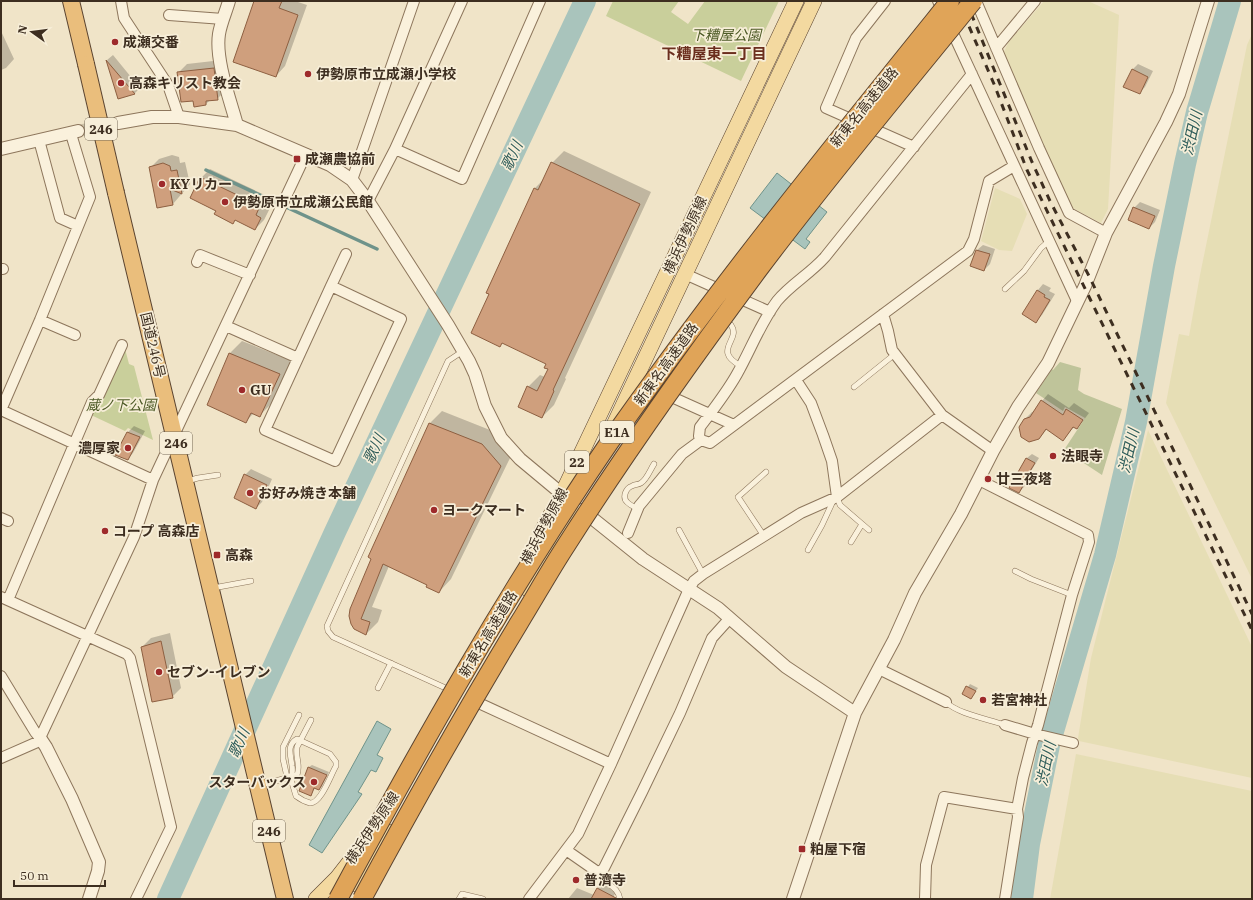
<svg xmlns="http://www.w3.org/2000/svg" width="1253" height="900" viewBox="0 0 1253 900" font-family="'IBM Plex Serif','Noto Sans JP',serif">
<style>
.farmland{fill:#e6deb5}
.green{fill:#c9cf9b}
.cemetery{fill:#bfc49a}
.water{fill:#a9c4bc;stroke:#6f938a}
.shadow{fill:#0003}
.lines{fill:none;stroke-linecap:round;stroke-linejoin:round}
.stream{stroke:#6f938a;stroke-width:3.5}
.river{stroke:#a9c4bc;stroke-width:22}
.building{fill:#cf9f7d;stroke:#8d5f41}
.tertiary-tunnel{stroke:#ccc0a6;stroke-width:12;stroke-dasharray:12 6;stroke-linecap:butt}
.service-casing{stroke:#8d765c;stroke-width:6}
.minor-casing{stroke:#8d765c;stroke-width:12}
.tertiary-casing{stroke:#8d765c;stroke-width:14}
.primary-casing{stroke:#5b4430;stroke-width:16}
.trunk-casing{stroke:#5b4430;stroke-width:18}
.service{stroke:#faf1dc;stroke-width:5}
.minor{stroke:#faf1dc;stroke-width:10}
.tertiary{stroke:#faf1dc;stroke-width:12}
.primary{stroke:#f3d9a0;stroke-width:15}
.trunk{stroke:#eabe7c;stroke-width:16}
.rail{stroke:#3d2e20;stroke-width:3;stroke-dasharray:7 7;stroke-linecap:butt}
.trunk-bridge-casing{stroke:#5b4430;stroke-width:18;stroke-linecap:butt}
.motorway-bridge-casing{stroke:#5b4430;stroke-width:20;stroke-linecap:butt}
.trunk-bridge{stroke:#eabe7c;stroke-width:16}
.motorway-bridge{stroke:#e0a458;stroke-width:18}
.poi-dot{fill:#9e2a2b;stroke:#f7eed8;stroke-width:1.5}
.labels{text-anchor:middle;stroke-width:3.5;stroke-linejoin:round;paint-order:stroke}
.shield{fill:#f7eed8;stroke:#756857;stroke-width:1}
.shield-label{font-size:13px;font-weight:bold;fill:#3d2e20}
.park-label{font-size:14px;font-style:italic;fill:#4d5a26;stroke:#f7eed8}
.poi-label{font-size:14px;font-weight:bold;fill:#3d2e20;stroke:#f7eed8;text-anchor:start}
.street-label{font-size:14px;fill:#3d2e20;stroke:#f7eed8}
.neighbourhood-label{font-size:15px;font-weight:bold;fill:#6b2e1e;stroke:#f7eed8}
.water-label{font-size:15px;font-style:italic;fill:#2f5d5a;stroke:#f7eed8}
</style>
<rect width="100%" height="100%" fill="#f0e4c8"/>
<path class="farmland" d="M1044 1H1088L1119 15 1108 209 1101 223 1071 207 1003 54 1008 43Z
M1252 34V579L1166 403 1179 334 1189 336 1200 275 1247 45Z
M995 188 1020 199 1027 214 1012 251 999 250 981 241Z
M1148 430 1252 647V778L1079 741 1078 738 1091 658Z
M1076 754 1252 791V899H1050Z"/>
<path class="green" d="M613 1H679L671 12 688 24 705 1H779L741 81 606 16Z
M124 345 129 364 134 366 153 440 128 428 125 431 91 415Z"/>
<path class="cemetery" d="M1060 362 1081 368 1078 390 1084 394 1122 409 1102 475 1064 450 1085 418 1065 407 1063 411 1036 393 1052 369 1053 370Z"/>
<path class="water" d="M777 173 827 212 806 239 810 242 805 249 750 208Z
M377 721 391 729 377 755 383 758 376 772 371 770 358 792 362 794 322 853 309 845Z"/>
<path class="shadow" d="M255 1H295L307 5 285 66 276 76Z
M1 31 14 59 6 68 1 70Z
M113 55 140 88 134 94 119 98 107 60Z
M222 60 226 90 217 99H211L206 104 194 100 178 73 187 64Z
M1138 64 1153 71 1145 87 1139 93 1132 70Z
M564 151 651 192 565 378 566 379 554 405 542 417 528 387 540 375 545 377 549 369 548 363 503 342 500 345 490 294 487 292 535 188 544 179 552 163Z
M172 155 179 157 180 163 185 162 190 184 173 204 158 207 150 168 159 159Z
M210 169 269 197 264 206 270 208 264 220 255 229 236 219 233 222 217 210 201 178Z
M1140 202 1160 210 1155 222 1149 228 1134 208Z
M983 245 995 249 990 264 984 270 977 250Z
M1043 284 1051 288 1049 291 1055 294 1042 315 1036 321 1024 314 1038 290Z
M242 341 292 361 272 403 260 415 254 413 246 421 208 405 230 353Z
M1048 394 1069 408 1074 403 1089 413 1083 421 1076 428 1074 427 1063 440 1047 429 1039 439 1025 419 1032 412 1035 411 1042 401Z
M442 411 495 432 512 454 451 579 439 592 428 585 389 566 372 607 382 610 378 622 366 634 355 628 373 558 370 557 430 423Z
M134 426 145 431 133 453 128 459 117 455 128 432Z
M1032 454 1039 458 1031 471 1032 472 1024 487 1019 492 1010 487 1027 458Z
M251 469 272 479 262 502 256 508 245 475Z
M170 633 181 688 172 697 142 647 151 638Z
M970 684 978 688 973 695 963 694Z
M312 765 329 772 322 787 319 789 315 788 311 795 300 790 309 767Z
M606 880 619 887 612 899H568L577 888 594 895 598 888Z"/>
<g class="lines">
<path class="stream" d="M206 170 277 203
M286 207 377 249"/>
<path class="river" d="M168 899 335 532 585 1
M1022 899 1029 844 1049 745 1105 555 1136 422 1164 266 1185 164 1197 112 1230 1"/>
</g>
<path class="building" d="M254 1H282L279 8 298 15 276 77 233 62Z
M106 60 135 94 118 99Z
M214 68 218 100 206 101V105L194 107 193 101 181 102 177 72Z
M1132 69 1148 77 1140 94 1123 87Z
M551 162 640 204 553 390 554 391 542 418 518 407 527 386 537 391 548 369 544 368 546 364 502 343 500 347 471 333 489 294 486 293 534 188 538 190Z
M163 163 170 166 171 171 177 170 182 194 170 189 173 205 157 208 149 167Z
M200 177 260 206 256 215 261 218 255 230 235 220 233 224 214 214 216 211 190 198Z
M1133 207 1155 216 1149 229 1128 220Z
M976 250 990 254 984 271 970 266Z
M1037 290 1045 295 1044 297 1050 300 1036 323 1022 314Z
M229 353 280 374 260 417 251 413 246 423 207 405Z
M1041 400 1063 415 1066 409 1083 420 1077 429 1073 427 1063 441 1046 429 1039 439 1029 442 1021 437 1019 427 1024 419 1030 417Z
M429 423 482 444 501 466 439 593 426 587 427 585 383 564 361 619 370 622 366 635 354 629 351 624 349 616 350 609 371 559 368 557Z
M127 432 140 437 128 460 115 455Z
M1026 458 1035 463 1027 476 1028 477 1019 493 1009 488Z
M244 474 267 485 256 509 234 498Z
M161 641 173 698 152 702 141 647Z
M966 686 976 691 971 699 962 694Z
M308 767 327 775 319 790 314 788 311 796 299 791Z
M597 888 616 898V899H591Z"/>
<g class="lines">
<path class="tertiary-tunnel" d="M78 131 118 123"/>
<g class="service-casing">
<path id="service" d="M1005 289 1024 271 1041 248 1049 241
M731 325C742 340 711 350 741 366
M854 387 895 354
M187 481 198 478 218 475
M837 497 840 505 869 530
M638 509C634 507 630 505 627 502 622 497 626 488 632 486 635 484 638 485 641 483 647 479 650 470 654 464
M679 530 703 574
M764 536 738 497 766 472
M851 542 862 524
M808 550 822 525 834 499
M1015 571 1031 579 1072 595
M213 588 251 581
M378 688 391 663
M450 690 333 637 328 631 327 626 448 361 463 351
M946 702C958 714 988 719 1005 725
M290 776 296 796C300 799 306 802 310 803 321 804 331 774 336 766V762L330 754 297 739C286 745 291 756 292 766 293 769 292 773 292 776
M287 777 283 759V747L299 715
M261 785 297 775C301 765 295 757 297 747L311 720
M599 873C604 884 618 886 620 899
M459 899 462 894 483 899"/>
</g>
<g class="minor-casing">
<path id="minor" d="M121 1 124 18 168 85 179 117
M885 1 856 38 826 108 914 147
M938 1 1077 301
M976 1 1039 148 1069 213 1106 233
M169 15 223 19
M996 48 1035 1
M39 140 60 218 78 226
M395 149 462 179 540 1
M352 180 414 1
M368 201 395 149 462 1
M197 262 200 255 250 275
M1 269H3
M685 274 770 312
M331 286 346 254
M883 314 888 331 892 350 942 415 993 451
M40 320 75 335
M226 326 298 358 331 286 401 319 335 461 265 430 298 358
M796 380 811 403 823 435 832 461 837 497
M665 394 734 425
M1 410 40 320 90 197 71 134
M1 410 153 480
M701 440 699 436 700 427C713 410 727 392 737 374 751 349 760 324 777 301 791 284 810 274 825 257L972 74
M979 480 1088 535 1089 542 1072 595 1038 725 1032 743 1023 778 1017 809 1018 817 1005 899
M1 518 8 521
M628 533 639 506 644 500 682 454 701 440 710 443 968 251 974 239 989 181 1014 166
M1 597 127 654 130 658 171 827 136 899
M8 600 92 402 99 395 122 345
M879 669 946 702
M1 676 35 732 40 738 134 537 153 480 306 154
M470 699 611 764
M1005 725 1035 734 1073 743
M1 758 42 740
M566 850 599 873 604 868 642 792 680 713 712 638 730 618
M529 899 578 834 611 764 689 589 694 581 703 574 801 513 837 497 942 415
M925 899 926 865 944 797 1017 809"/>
</g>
<g class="tertiary-casing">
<path id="tertiary" d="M229 1C226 12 221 22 219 34 215 60 230 99 237 125L330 165 352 180 368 201 448 325 469 361 475 374 485 406 501 438 520 459 568 499
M118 123 152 117H179L237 125
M1 149 78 131
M582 510 643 559 718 608 786 667 855 713
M40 738 46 747 72 799 99 862 98 871 89 899
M793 899 855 713 894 640 915 593 961 514 993 451 1018 407 1048 363 1085 286 1106 233 1166 122 1179 94 1208 1"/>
</g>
<g class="primary-casing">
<path id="primary" d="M611 431 814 1
M542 531 562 494 796 1
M529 590 573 512
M353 884 391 832
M316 899 337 878 355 855"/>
</g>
<g class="trunk-casing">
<path id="trunk" d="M71 1 86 64
M116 193 285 899"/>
</g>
<use href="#service" class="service"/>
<use href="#minor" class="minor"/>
<use href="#tertiary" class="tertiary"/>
<use href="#primary" class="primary"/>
<use href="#trunk" class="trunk"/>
<path class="rail" d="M958 1 994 84 1027 170 1252 630
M966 1 1032 162 1050 201 1089 276 1171 445 1252 614"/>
<g class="trunk-bridge-casing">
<path id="trunk-bridge" d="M86 64 116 193"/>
</g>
<g class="motorway-bridge-casing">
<path id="motorway-bridge" d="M338 899C422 743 509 589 609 443 716 290 833 146 950 1
M362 899C412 806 464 714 519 623 535 597 550 570 567 544 627 450 692 359 758 270 827 178 901 90 973 1"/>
</g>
<use href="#trunk-bridge" class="trunk-bridge"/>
<use href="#motorway-bridge" class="motorway-bridge"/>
</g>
<g class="poi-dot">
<circle cx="115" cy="42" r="4"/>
<circle cx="308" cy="74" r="4"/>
<circle cx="121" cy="83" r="4"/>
<rect x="293" y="155" width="8" height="8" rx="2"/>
<circle cx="162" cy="184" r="4"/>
<circle cx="225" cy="202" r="4"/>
<circle cx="242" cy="390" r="4"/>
<circle cx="128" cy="448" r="4"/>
<circle cx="1053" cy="456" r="4"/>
<circle cx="988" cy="479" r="4"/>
<circle cx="250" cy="493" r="4"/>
<circle cx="434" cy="510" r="4"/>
<circle cx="105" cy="531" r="4"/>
<rect x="213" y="551" width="8" height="8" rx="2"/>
<circle cx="159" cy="672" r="4"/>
<circle cx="983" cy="700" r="4"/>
<circle cx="314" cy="782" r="4"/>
<rect x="798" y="845" width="8" height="8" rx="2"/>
<circle cx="576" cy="880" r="4"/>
</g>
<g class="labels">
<g class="shield">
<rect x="85" y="118" width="32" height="22" rx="3"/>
<rect x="600" y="421" width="34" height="22" rx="3"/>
<rect x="160" y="432" width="32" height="22" rx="3"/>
<rect x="565" y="451" width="24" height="22" rx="3"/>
<rect x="253" y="820" width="32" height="22" rx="3"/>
</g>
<g class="shield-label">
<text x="101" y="134">246</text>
<text x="617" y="437">E1A</text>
<text x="176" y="448">246</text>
<text x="577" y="467">22</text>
<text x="269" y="836">246</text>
</g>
<g class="park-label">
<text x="726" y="40">下糟屋公園</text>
<text x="121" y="410">蔵ノ下公園</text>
</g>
<g class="poi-label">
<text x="123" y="47">成瀬交番</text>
<text x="316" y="79">伊勢原市立成瀬小学校</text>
<text x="129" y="88">高森キリスト教会</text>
<text x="305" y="164">成瀬農協前</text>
<text x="170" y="189">KYリカー</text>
<text x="233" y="207">伊勢原市立成瀬公民館</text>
<text x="250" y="395">GU</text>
<text x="120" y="453" text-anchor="end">濃厚家</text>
<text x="1061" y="461">法眼寺</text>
<text x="996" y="484">廿三夜塔</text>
<text x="258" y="498">お好み焼き本舗</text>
<text x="442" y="515">ヨークマート</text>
<text x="113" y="536">コープ 高森店</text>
<text x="225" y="560">高森</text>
<text x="167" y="677">セブン-イレブン</text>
<text x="991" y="705">若宮神社</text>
<text x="306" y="787" text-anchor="end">スターバックス</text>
<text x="810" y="854">粕屋下宿</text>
<text x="584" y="885">普濟寺</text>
</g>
<g class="street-label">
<text transform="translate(864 107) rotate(-51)" y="5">新東名高速道路</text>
<text transform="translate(685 235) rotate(-65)" y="5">横浜伊勢原線</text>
<text transform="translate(153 345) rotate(77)" y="5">国道246号</text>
<text transform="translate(666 364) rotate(-54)" y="5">新東名高速道路</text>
<text transform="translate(544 526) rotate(-62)" y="5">横浜伊勢原線</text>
<text transform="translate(488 634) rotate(-59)" y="5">新東名高速道路</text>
<text transform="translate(372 828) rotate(-56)" y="5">横浜伊勢原線</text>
</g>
<g class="neighbourhood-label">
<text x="714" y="59">下糟屋東一丁目</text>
</g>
<g class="water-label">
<text transform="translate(1192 133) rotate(-77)" y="5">渋田川</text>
<text transform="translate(512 156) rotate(-65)" y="5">歌川</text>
<text transform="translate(374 449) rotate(-65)" y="5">歌川</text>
<text transform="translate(1129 451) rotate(-77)" y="5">渋田川</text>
<text transform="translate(239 743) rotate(-66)" y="5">歌川</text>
<text transform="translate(1046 764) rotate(-78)" y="5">渋田川</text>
</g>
</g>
<rect width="1253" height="900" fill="none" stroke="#3d2e20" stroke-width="4"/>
<g transform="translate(32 32) rotate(284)" stroke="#f7eed8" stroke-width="3" paint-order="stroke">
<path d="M0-3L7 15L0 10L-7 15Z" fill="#3d2e20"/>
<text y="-6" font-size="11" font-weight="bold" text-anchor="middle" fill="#3d2e20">N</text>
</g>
<path d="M14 880v6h91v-6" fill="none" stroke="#3d2e20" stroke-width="2"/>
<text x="20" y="880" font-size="12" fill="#3d2e20" stroke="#f7eed8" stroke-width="3" paint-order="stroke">50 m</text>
</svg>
